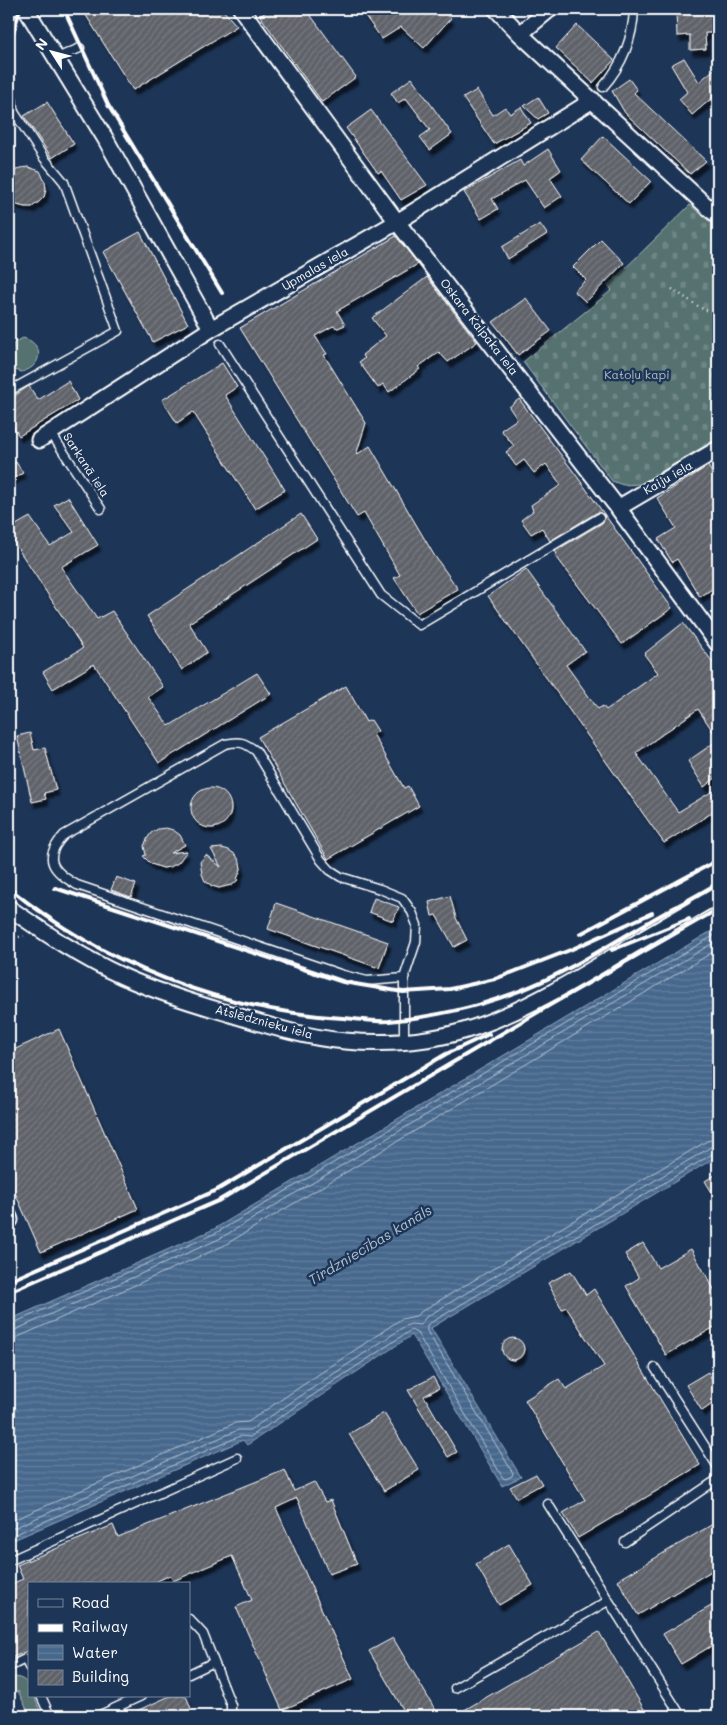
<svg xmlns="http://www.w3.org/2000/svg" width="727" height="1725" viewBox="0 0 727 1725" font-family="Mali,sans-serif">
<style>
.grass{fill:#55716f;stroke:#aab8b7}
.cemetery{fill:url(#cemetery-stones);stroke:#aab8b7}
.water{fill:url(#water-rules);stroke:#91a4bb}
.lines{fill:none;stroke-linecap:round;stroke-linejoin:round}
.shore{stroke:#b5c3d1;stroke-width:1}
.building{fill:url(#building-hatch);stroke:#fff;filter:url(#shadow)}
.lane-casing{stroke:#fff;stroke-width:11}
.street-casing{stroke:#fff;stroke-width:19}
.path{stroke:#fff;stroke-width:2.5;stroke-dasharray:1 4;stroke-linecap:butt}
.lane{stroke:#1d3557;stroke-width:8}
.street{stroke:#1d3557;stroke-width:15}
.rail{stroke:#fff;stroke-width:4}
.labels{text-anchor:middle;stroke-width:5;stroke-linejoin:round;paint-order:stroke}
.street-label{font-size:12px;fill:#fff;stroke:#1d3557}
.park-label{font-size:12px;fill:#b2bfbe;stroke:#1d3557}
.water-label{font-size:14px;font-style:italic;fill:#b5c3d1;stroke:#1d3557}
</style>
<defs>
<pattern id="cemetery-stones" width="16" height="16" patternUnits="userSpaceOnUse" patternTransform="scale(1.25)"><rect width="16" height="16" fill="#55716f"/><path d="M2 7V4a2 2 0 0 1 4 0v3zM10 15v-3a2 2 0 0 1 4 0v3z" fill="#6e8685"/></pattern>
<pattern id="water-rules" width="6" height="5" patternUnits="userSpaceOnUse" patternTransform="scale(1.25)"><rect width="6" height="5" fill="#47688d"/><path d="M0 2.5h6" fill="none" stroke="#637f9e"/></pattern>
<pattern id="building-hatch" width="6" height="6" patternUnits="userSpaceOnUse" patternTransform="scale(1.25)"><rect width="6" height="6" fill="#60626a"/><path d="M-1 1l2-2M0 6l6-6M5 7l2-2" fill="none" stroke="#787a80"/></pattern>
<filter id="shadow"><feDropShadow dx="3" dy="5.5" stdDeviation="1" flood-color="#0009"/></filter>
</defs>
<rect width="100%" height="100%" fill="#1d3557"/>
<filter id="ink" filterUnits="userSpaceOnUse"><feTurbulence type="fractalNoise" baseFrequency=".02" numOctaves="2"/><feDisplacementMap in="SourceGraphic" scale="10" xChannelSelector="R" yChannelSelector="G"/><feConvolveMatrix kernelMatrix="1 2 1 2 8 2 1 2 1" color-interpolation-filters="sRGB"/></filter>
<g filter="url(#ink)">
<path class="grass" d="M23 338C44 343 44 366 22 372L15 370 10 361 14 343Z
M16 1677C28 1680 29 1685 29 1696H34L40 1711 34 1716H30L18 1691 9 1695V1679Z"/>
<path class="cemetery" d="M690 205 709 221 718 227V438L640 484 623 485 612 481 523 362 612 290 608 285Z"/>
<path class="water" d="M718 927V1156L431 1328 521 1477 502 1486 412 1335 247 1445 243 1440 9 1542V1320L214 1229Z"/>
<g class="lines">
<path class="shore" d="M9 1325 216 1233 718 933
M9 1331 15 1330 219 1239 718 940
M9 1338 18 1337 223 1246 718 949
M9 1522 235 1423 248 1422 401 1319 416 1316 422 1311 707 1141 718 1138
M9 1530 238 1430H250L405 1326 411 1324 420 1325 426 1317 711 1147 718 1145
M9 1537 240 1436 250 1437 411 1330 417 1333 503 1478 506 1479 512 1476 513 1473 427 1331V1325L714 1153 718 1152"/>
</g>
<path class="building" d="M82 9H222L237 26 133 90Z
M270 9H306L356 77 322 102 260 16Z
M360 9H440L451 18 424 48 401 27 382 39Z
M718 10V33H705L706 49 690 50V35L677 36 676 12Z
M577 25 614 60 593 83 556 48Z
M684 58 699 82 718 66V93L692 115 679 99 687 92 671 65Z
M412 78 452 134 430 150 420 137 430 130 406 98 398 103 391 93Z
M629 79 637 90 634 93 706 161 690 174 625 113 612 91Z
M477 90 493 115 505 107 510 114 521 107 531 123 494 144 463 98Z
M538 97 548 113 538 119 524 106Z
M47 102 74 144 52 158 24 116Z
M371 110 427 185 401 200 381 171 378 173 346 128Z
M603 136 651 181 629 204 581 160Z
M548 149 561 170 550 178 562 196 544 208 525 180 492 199 498 209 481 219 464 192 520 160 523 166Z
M28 167 40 171 45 182 46 189 44 197 39 202 32 207H25L17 205 9 197V177L13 172 20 168Z
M540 224 547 234 508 259 502 247Z
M140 232 188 324 153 342 103 252Z
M396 236 418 264 337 311 345 325 338 328 333 326 315 336 327 354 324 355 366 423 356 455 370 446 434 555 458 589 417 613 394 578 400 575 364 513 357 517 240 328Z
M601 239 624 263 586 302 574 291 586 280 573 267Z
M427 277 477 342 448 362 439 352 418 367 420 369 389 392 383 384 378 388 359 362 365 358 362 355 386 336 372 318Z
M526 298 551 331 518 355 493 322Z
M222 363 237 387 225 395 285 490 255 509 193 412 177 423 162 400Z
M68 381 78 400 19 436 9 420V399L29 386 38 400Z
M519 399 576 475 672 608 622 644 555 555 557 554 555 551 602 523 605 518 604 515 599 512 596 513 550 541 542 528 531 534 521 520 533 511 531 505 561 485 546 464 534 473 524 460 516 466 506 452 514 446 501 430 517 419 509 407Z
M16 462 23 473 9 481V466Z
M708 466 714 476 718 473V585L700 597 677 559 672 562 658 539 676 528 657 498Z
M68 497 98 545 61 567 97 619 112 611 163 687 148 697 169 726 257 673 271 694 159 763 94 664 53 689 43 672 83 648 9 535V529L30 517 50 546 74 532 54 505Z
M301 514 317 539 189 623 207 652 182 670 147 616Z
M526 569 585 651 566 665 598 709 603 706 606 710 658 673 644 654 683 623 718 669V739L698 709 636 753 678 812 713 791 718 797V809L664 843 488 596Z
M346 686 366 722 371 720 378 731 373 734 404 788 408 786 419 806 328 859 258 737Z
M30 733 34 750 45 748 56 790 44 793 46 799 32 802 17 736Z
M718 740V776L704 787 688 761Z
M191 808a20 20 0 1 1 40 0a20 20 0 1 1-40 0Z
M166 828 173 830 180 835 185 845 170 853 187 851 178 863 170 867 163 868 151 864 143 856 146 855 144 846 147 839 151 833 158 829Z
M222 848 229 850 236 855 240 862 241 869 237 879 238 880 231 886V885L219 888 212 886 205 881 202 874 200 862 206 855 221 867 211 849Z
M116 877 136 884 131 897 111 890Z
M450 896 456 918 467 940 454 947 436 915 432 916 429 902Z
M374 898 399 907 393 921 369 912Z
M276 903 388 942 379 968 268 929Z
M59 1029 138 1209 41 1252 9 1179V1052Z
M718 1173V1202L705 1181Z
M643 1243 658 1268 691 1249 718 1296V1325L666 1355 626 1286 639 1278 625 1254Z
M571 1271 586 1295 594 1289 700 1465 578 1538 563 1513 585 1500 525 1400 559 1379 566 1389 604 1366 566 1307 562 1309 548 1283Z
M502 1349a11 11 0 1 1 22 0a11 11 0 1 1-22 0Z
M708 1372 718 1390V1400L702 1411 686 1385Z
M433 1377 439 1388 424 1396 457 1452 448 1457 408 1390Z
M384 1413 419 1470 384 1491 349 1434Z
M285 1470 294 1491 314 1482 325 1502 331 1500 357 1564 329 1574 297 1498 276 1508 353 1679 282 1710 236 1607 252 1600 232 1556 173 1581 170 1575 151 1584H29V1650L9 1659V1585L23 1579 17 1565 113 1525 118 1537Z
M536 1474 542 1484 517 1498 510 1487Z
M718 1521V1567L638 1615 618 1580Z
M509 1544 533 1585 499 1605 476 1564Z
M718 1602V1642L681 1664 663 1634Z
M599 1632 648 1716H454Z
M393 1638 439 1716H407L369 1651Z
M170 1696H186L194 1716H125Z"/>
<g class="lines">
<g class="lane-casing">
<path id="lane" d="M57 58 80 48
M9 80 14 112 44 158 64 182 118 331 9 391
M603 87C623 64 633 39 634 9
M220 344 381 595 419 625 599 518
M51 433 101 509
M404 1041V978L416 942 417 925 412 912 402 898 380 889 341 877 330 870 321 860 256 751C244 742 240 741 225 744L64 835C42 858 52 871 77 885L343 975 367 981 404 978
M655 1368 718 1467
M548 1504 681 1716
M625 1542 718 1479
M9 1561 237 1458
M189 1619 203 1634 231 1705V1716
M9 1667 25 1659 29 1667
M189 1674 214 1662
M455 1688 608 1601
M41 1696 50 1716
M98 1716 141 1696"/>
</g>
<g class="street-casing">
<path id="street" d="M26 9 105 138 211 329
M241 9 397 222 618 508 718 644
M496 9 520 34 712 211 718 215
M520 34 550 9
M39 440 211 329 397 222 593 100
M618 508 718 449
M9 908C45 933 82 958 122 976 154 991 190 1002 224 1012 263 1024 305 1038 345 1041 388 1045 435 1041 476 1027 527 1009 575 980 621 952 653 933 686 914 718 895
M9 1217 10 1220"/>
</g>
<path class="path" d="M563 14 578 10 615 9
M672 289 701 308 718 315
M9 939 24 936
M716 1214 718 1213
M9 1713 10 1716"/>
<use href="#lane" class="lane"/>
<use href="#street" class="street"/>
<path class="rail" d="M64 9 108 105 222 293
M9 47 20 9
M9 888C102 964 223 1011 343 1018 358 1019 374 1022 389 1021 431 1017 474 1008 514 993 561 976 604 948 647 923 671 909 695 897 718 883
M55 888 343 982 403 992 450 989 495 979 570 950 652 913
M580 934 718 860
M612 950 689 919
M9 1281 217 1190 446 1054 489 1034
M9 1292 218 1201 550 1005 718 909"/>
</g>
</g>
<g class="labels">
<g class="street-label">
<text transform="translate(315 269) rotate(-30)" y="4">Upmalas iela</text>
<text transform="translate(479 327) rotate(52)" y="4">Oskara Kalpaka iela</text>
<text transform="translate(86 465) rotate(57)" y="4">Sarkanā iela</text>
<text transform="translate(668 478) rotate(-30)" y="4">Kaiju iela</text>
<text transform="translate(264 1022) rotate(15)" y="4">Atslēdznieku iela</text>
</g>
<g class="park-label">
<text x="637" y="379">Katoļu kapi</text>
</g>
<g class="water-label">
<text transform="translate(370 1245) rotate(-31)" y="5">Tirdzniecības kanāls</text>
</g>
</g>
<rect width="727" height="1725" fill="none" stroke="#1d3557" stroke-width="30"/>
<rect x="15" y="15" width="697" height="1695" fill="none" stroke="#fff" stroke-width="2" filter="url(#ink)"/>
<rect x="28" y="1582" width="162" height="115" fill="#1d3557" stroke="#77869a"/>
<rect x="38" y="1599" width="25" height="8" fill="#1d3557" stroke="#77869a"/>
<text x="72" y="1608" font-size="15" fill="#ffffff">Road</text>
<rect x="38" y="1624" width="25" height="8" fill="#ffffff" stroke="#77869a"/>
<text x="72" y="1632" font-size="15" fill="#ffffff">Railway</text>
<rect x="38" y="1645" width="25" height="15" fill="url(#water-rules)" stroke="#77869a"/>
<text x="72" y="1658" font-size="15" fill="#ffffff">Water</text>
<rect x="38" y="1670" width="25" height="15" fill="url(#building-hatch)" stroke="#77869a"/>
<text x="72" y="1682" font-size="15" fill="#ffffff">Building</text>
<g transform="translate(52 52) rotate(306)" stroke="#1d3557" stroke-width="4" paint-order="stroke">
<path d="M0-4L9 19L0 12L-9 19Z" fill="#ffffff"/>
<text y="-8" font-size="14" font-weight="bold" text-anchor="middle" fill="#ffffff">N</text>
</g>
</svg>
